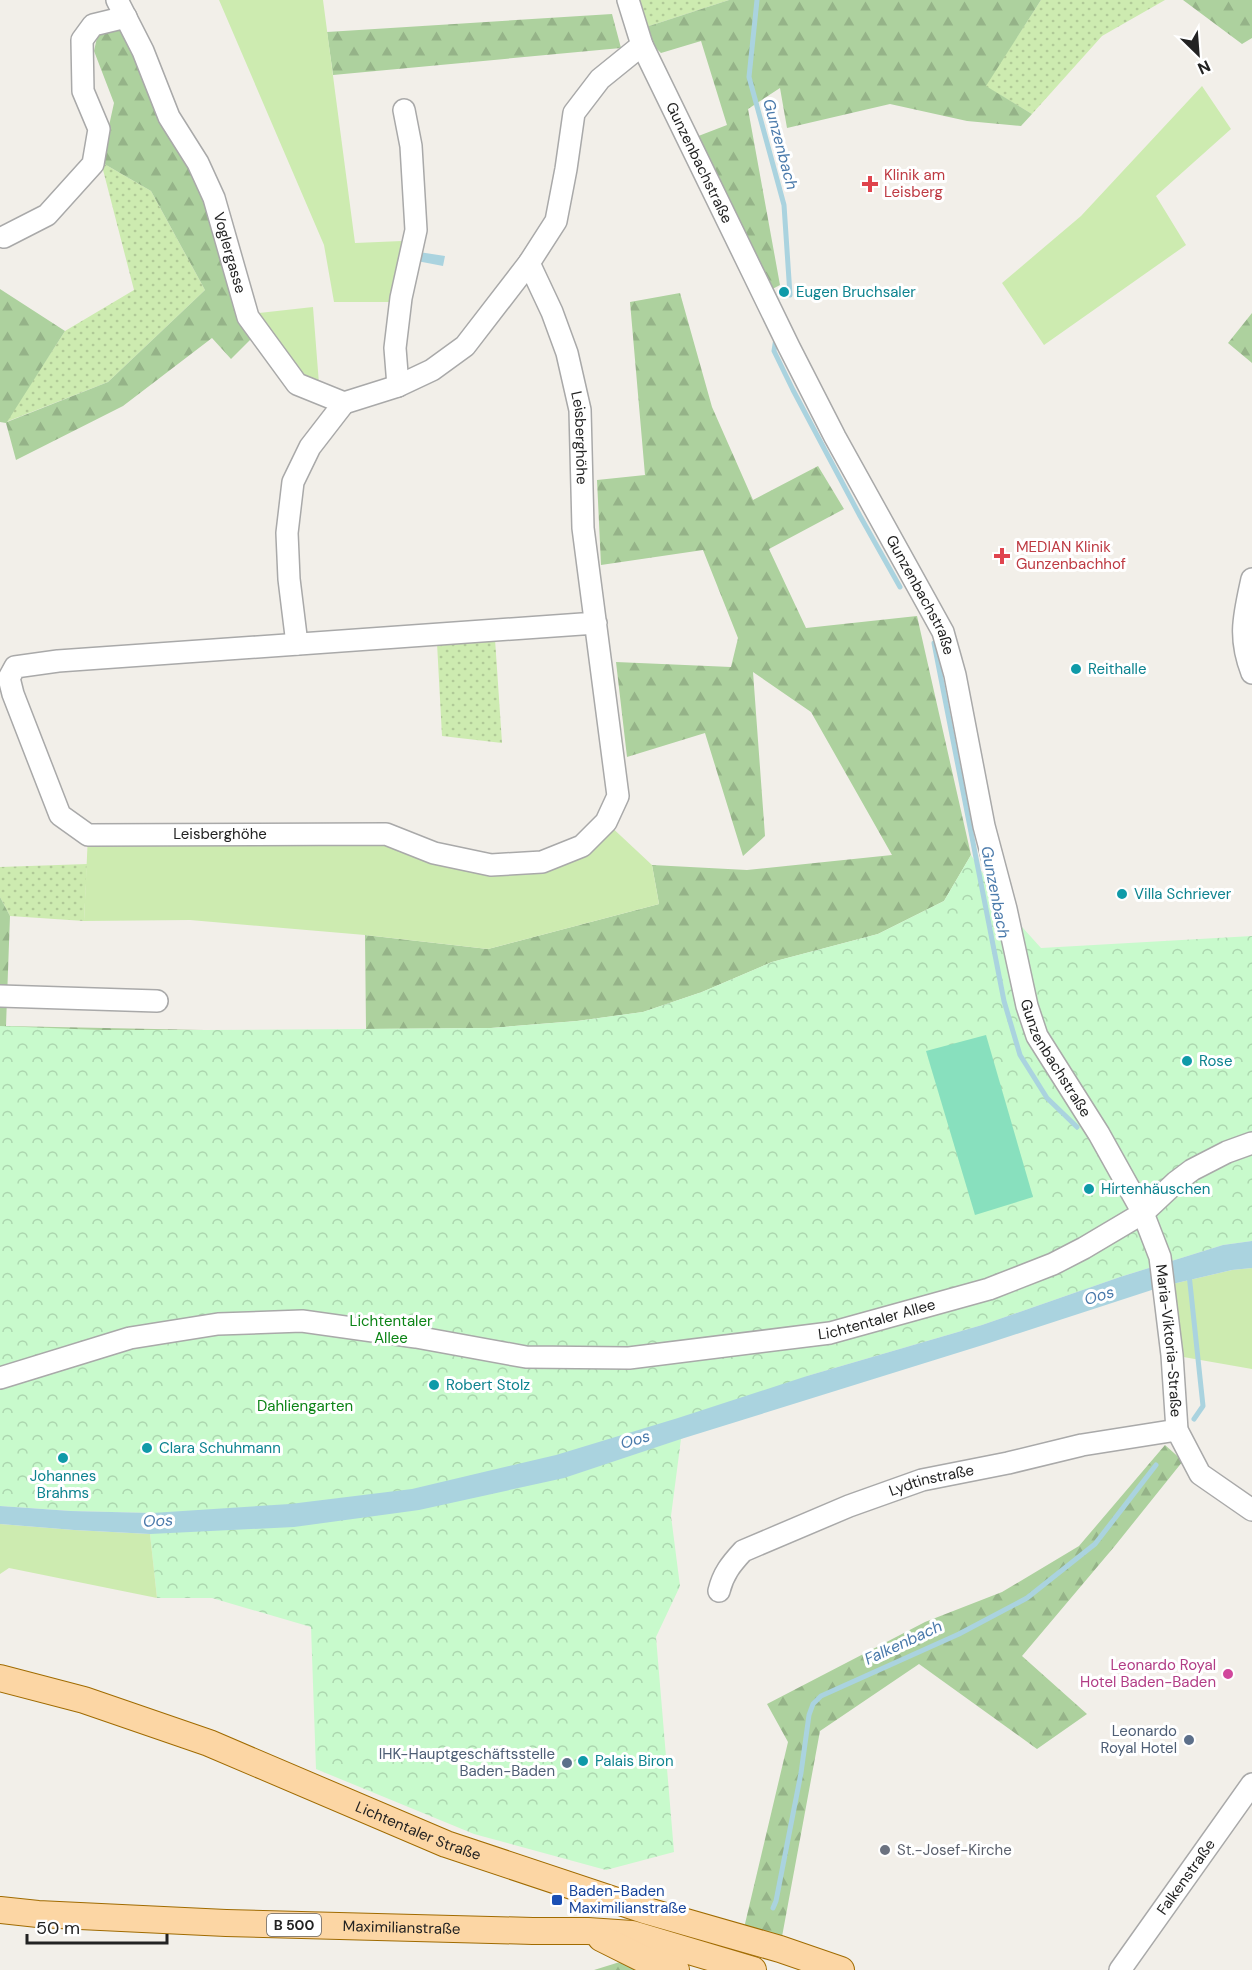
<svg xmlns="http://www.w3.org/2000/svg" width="1252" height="1970" viewBox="0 0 1252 1970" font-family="'DM Sans',sans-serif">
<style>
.grass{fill:url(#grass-dots)}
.forest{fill:url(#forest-firs)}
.park{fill:url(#park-crowns)}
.garden{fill:#cdebb0}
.pitch{fill:#88e0be}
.water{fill:#aad3df}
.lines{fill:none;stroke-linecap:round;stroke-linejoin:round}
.stream{stroke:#aad3df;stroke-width:5}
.minor-casing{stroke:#a9a9a9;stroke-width:24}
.major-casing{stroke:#a06b00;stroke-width:28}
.minor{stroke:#fff;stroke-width:21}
.major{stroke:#fcd6a4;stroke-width:26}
.health-dot{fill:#e0444e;stroke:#fff;stroke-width:2}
.culture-dot{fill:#0f9aa8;stroke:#fff;stroke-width:2}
.hotel-dot{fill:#d1479c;stroke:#fff;stroke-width:2}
.service-dot{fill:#5c6f8a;stroke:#fff;stroke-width:2}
.worship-dot{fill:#6b7280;stroke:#fff;stroke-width:2}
.transit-dot{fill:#1a4fb4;stroke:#fff;stroke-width:2}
.labels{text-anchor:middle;stroke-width:6;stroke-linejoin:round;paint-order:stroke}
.shield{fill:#fff;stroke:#646464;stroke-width:1.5}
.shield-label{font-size:14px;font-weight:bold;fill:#222}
.street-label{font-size:15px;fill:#222;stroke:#fff}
.health-label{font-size:15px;fill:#be3a42;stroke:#fff;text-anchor:start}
.culture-label{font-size:15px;fill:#0d838f;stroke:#fff;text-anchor:start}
.park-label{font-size:15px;fill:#0c8416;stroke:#fff}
.hotel-label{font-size:15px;fill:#b23c85;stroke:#fff;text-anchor:end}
.service-label{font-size:15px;fill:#4e5e75;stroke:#fff;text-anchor:end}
.worship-label{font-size:15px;fill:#5b616d;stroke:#fff;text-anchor:start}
.transit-label{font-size:15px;fill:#164399;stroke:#fff;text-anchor:start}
.water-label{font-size:16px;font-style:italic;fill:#4a7aab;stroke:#fff}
</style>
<defs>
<pattern id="grass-dots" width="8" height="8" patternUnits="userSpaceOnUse" patternTransform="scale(1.5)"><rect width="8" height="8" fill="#cdebb0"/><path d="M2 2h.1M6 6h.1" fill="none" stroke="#b0c997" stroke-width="1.8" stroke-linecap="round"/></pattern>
<pattern id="forest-firs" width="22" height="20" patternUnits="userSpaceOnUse" patternTransform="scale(1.5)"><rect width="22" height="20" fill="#add19e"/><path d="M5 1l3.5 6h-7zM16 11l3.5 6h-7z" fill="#95b388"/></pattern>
<pattern id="park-crowns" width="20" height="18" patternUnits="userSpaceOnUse" patternTransform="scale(1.5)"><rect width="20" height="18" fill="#c8facc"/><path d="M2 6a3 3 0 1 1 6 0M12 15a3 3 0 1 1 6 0" fill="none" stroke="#acd6af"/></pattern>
</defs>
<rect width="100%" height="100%" fill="#f2efe9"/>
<path class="grass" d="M628 0H729L637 30Z
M1041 0H1165L1102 36 1032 114 985 86Z
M101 162 151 191 205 290 108 382 6 422 65 331 134 290Z
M495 639 502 743 442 736 437 643Z
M87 864 84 921 10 916 0 897V867Z"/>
<path class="forest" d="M729 0H1041L986 86 1032 114 1021 126 967 121 890 104 787 128 780 88 748 109 780 285 763 294 688 140 727 125 701 41 661 53 637 30Z
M1183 0H1252V38L1242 44Z
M612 14 621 48 333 75 327 32Z
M124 22 214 198 254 336 231 359 212 338 123 406 16 460 6 423 0 422V289L65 331 7 422 108 382 205 290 151 191 101 162 114 103 94 51 98 33Z
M680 293 712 407 753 500 818 466 844 509 769 549 806 628 917 616 971 855 944 901 878 934 772 962 702 992 643 1012 577 1021 491 1028 366 1029 365 935 488 949 659 904 652 865 747 870 892 855 811 712 753 672 765 836 743 856 705 733 627 757 616 662 731 667 738 638 703 550 601 565 597 480 645 475 630 302Z
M1252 313V363L1228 343Z
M0 897 10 916 6 1026 204 1030 0 1054Z
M1165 1445 1183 1461 1114 1547 1022 1656 1087 1714 1037 1749 919 1664 820 1731 781 1942 744 1928 788 1742 767 1704 925 1622 1002 1592 1079 1546Z
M623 1961 640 1970H594Z"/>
<path class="park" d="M971 855 1006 909 1041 948 1252 936V1241L1223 1245 1120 1277 982 1325 807 1376 681 1439 671 1516 680 1586 656 1637 674 1852 606 1870 474 1834 316 1769 311 1627 212 1598H157L150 1534 151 1513 71 1511 0 1506V1026L99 1030H204L491 1028 577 1021 643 1012 702 992 772 962 878 934 944 901Z"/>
<path class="garden" d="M219 0H323L355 243 402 241 394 302H334L324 245Z
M1202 86 1231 129 1156 196 1186 245 1044 345 1002 283 1081 216Z
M313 307 319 384 300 378 259 313Z
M606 822 652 865 659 904 488 949 365 935 190 920 84 921 88 835 323 833 434 853 542 862Z
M1252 1268V1369L1172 1355 1164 1286 1232 1270Z
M0 1524 74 1530 150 1534 157 1598 9 1568 0 1574Z"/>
<path class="pitch" d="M986 1035 1033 1197 975 1215 926 1051Z"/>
<path class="water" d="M419 252 445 256 443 266 417 261Z
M1252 1241V1268L1232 1270 1164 1286 986 1344 681 1439 564 1478 419 1510 294 1527 150 1534 74 1530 0 1524V1506L71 1511 152 1513 290 1504 412 1489 556 1455 678 1418 807 1376 982 1325 1120 1277 1223 1245Z"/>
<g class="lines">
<path class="stream" d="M757 0 749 77 784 205 790 295
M776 338 774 351 793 390 860 516 900 587
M934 643 1004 1001 1020 1055 1047 1098 1077 1127
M1189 1274 1203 1406 1194 1419
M773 1908 776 1901 801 1773 809 1715 813 1704 821 1696 959 1634 1027 1598 1095 1544 1156 1465"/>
<g class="minor-casing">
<g id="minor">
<path id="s1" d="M117 0 143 51 169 117 198 163 214 198 248 317 297 384 344 403 398 386 432 370 465 346 529 263 556 221 566 169 574 113 600 79 642 45"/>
<path id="s2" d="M628 0 642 45 789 347 835 437 943 632 955 675 984 826 1006 909 1027 1006 1037 1036 1099 1134 1143 1213 1160 1257 1172 1355 1177 1430 1200 1474 1252 1510"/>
<path d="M4 237 47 215 93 164 99 129 83 91 82 40 93 25 126 17"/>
<path id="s3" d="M529 263 552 312 567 353 580 410 583 528 618 796 606 822 582 846 542 862 491 865 434 853 386 834 88 835 60 815 13 694 9 678 15 667 58 661 596 623"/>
<path d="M398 386 395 348 401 298 416 230 411 146 404 110"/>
<path d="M1252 579C1244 616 1238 637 1252 673"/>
<path d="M297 644 289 579 287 533 293 482 310 447 344 403"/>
<path d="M0 996 157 1001"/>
<path id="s4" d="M0 1378 130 1338 218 1324 302 1321 416 1337 526 1357 629 1358 830 1333 989 1289 1053 1264 1084 1248 1143 1213 1176 1182 1192 1170 1227 1152 1252 1143"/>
<path id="s5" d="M719 1591C723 1574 731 1564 743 1551L849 1506 922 1480 1008 1463 1082 1445 1177 1430"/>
<path id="s6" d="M1120 1970 1252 1784"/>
</g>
</g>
<g class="major-casing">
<g id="major">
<path id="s7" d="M0 1678 84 1700 209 1743 446 1844 644 1910 780 1949 841 1970"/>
<path id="s8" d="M0 1910 38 1914 226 1923 533 1931H588L632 1934 753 1970"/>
<path d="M601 1938 649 1962 676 1970"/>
</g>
</g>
<use href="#minor" class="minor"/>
<use href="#major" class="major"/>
</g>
<g class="health-dot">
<path d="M867 175h6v6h6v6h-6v6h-6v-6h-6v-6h6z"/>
<path d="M999 547h6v6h6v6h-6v6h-6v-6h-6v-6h6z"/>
</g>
<g class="culture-dot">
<circle cx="784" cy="292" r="6"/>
<circle cx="1076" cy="669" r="6"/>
<circle cx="1122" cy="894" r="6"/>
<circle cx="1187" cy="1061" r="6"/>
<circle cx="1089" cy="1189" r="6"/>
<circle cx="434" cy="1385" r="6"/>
<circle cx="147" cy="1448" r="6"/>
<circle cx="63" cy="1458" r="6"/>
<circle cx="583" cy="1761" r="6"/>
</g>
<circle class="hotel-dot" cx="1228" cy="1674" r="6"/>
<g class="service-dot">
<circle cx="1189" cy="1740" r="6"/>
<circle cx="567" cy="1763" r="6"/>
</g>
<circle class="worship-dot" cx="885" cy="1850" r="6"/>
<rect class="transit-dot" x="551" y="1894" width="12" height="12" rx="3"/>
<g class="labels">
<rect class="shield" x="267" y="1914" width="54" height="22" rx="4.5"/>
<g class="shield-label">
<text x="294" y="1930">B 500</text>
</g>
<g class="street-label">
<text dy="5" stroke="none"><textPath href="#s2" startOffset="178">Gunzenbachstraße</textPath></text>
<text dy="5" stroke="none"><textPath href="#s1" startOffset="278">Voglergasse</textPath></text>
<text dy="5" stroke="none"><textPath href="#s3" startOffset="184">Leisberghöhe</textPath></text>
<text dy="5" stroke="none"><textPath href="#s2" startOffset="664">Gunzenbachstraße</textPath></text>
<text x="220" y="839">Leisberghöhe</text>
<text dy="5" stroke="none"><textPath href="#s2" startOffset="1150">Gunzenbachstraße</textPath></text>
<text dy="5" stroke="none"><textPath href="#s4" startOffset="890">Lichtentaler Allee</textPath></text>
<text dy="5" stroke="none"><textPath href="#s2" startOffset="1460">Maria-Viktoria-Straße</textPath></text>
<text dy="5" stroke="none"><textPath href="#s5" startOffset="249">Lydtinstraße</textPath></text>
<text dy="5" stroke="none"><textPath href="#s7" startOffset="446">Lichtentaler Straße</textPath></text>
<text dy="5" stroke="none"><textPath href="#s6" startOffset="114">Falkenstraße</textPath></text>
<text dy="5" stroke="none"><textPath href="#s8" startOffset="402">Maximilianstraße</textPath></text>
</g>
<g class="health-label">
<text x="884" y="180">Klinik am<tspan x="884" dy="17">Leisberg</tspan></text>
<text x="1016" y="552">MEDIAN Klinik<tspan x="1016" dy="17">Gunzenbachhof</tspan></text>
</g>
<g class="culture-label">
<text x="796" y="297">Eugen Bruchsaler</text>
<text x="1088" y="674">Reithalle</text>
<text x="1134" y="899">Villa Schriever</text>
<text x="1199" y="1066">Rose</text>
<text x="1101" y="1194">Hirtenhäuschen</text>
<text x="446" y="1390">Robert Stolz</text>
<text x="159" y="1453">Clara Schuhmann</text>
<text x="63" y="1481" text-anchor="middle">Johannes<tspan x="63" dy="17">Brahms</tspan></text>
<text x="595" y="1766">Palais Biron</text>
</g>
<g class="park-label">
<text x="391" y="1326">Lichtentaler<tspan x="391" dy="17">Allee</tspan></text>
<text x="305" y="1411">Dahliengarten</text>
</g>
<g class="hotel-label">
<text x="1216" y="1670">Leonardo Royal<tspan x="1216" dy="17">Hotel Baden-Baden</tspan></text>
</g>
<g class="service-label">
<text x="1177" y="1736">Leonardo<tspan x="1177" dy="17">Royal Hotel</tspan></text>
<text x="555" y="1759">IHK-Hauptgeschäftsstelle<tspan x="555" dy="17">Baden-Baden</tspan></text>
</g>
<g class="worship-label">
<text x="897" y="1855">St.-Josef-Kirche</text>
</g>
<g class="transit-label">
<text x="569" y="1896">Baden-Baden<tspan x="569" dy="17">Maximilianstraße</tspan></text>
</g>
<g class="water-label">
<text transform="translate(781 144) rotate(75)" y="6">Gunzenbach</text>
<text transform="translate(996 892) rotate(79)" y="6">Gunzenbach</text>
<text transform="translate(1099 1295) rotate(-17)" y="6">Oos</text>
<text transform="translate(635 1439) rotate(-16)" y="6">Oos</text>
<text transform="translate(158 1520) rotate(-3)" y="6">Oos</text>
<text transform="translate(903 1642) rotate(-25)" y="6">Falkenbach</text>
</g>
</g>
<g transform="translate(1198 54) rotate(155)" stroke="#ffffff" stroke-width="4.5" paint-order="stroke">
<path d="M0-4.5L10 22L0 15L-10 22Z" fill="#222222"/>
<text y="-9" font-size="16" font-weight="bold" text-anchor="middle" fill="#222222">N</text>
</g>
<path d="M27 1934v9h140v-9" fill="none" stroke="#222222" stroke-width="3"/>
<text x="36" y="1934" font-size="18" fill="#222222" stroke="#ffffff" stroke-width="4.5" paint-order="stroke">50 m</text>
</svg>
